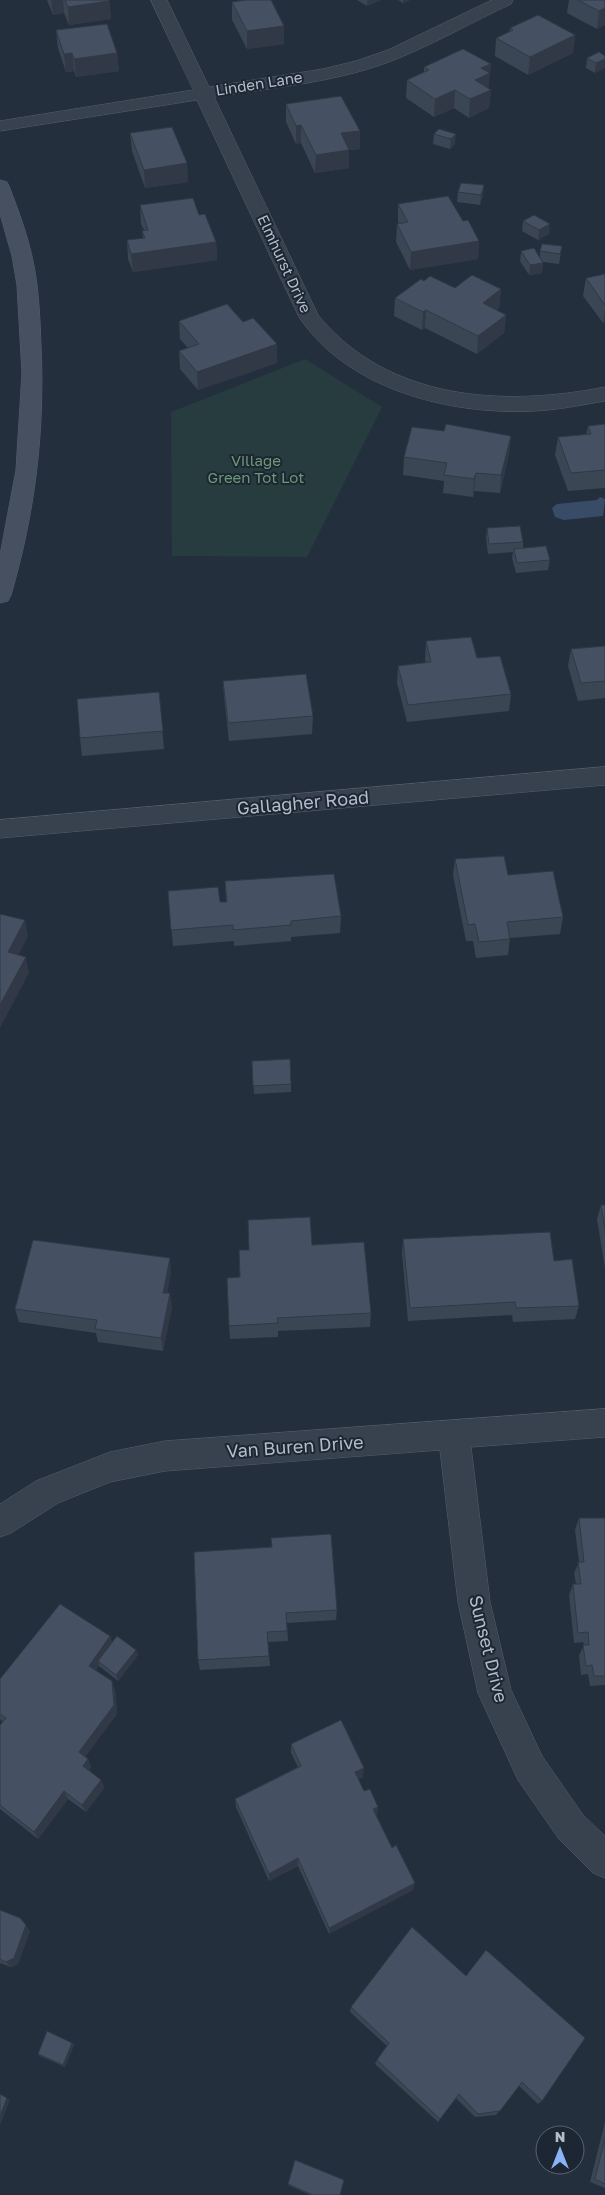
<svg xmlns="http://www.w3.org/2000/svg" width="605" height="2195" viewBox="0 0 605 2195" font-family="'Golos Text',sans-serif">
<style>
.green{fill:#263c3f}
.water{fill:#394c67}
.lines{fill:none;stroke-linecap:round;stroke-linejoin:round}
.street-casing{stroke:#565f6c;stroke-width:1}
.secondary-casing{stroke:#565f6c;stroke-width:1}
.street{fill:#38414e;fill-rule:evenodd}
.secondary{fill:#465061;fill-rule:evenodd}
.wall{fill:#3b4654}
.shaded-wall{fill:#303945}
.building{fill:#455162;stroke:#303945}
.labels{text-anchor:middle;stroke-width:4;stroke-linejoin:round;paint-order:stroke}
.far-street-label{font-size:15px;fill:#b4bcc9;stroke:#1d2633}
.far-park-label{font-size:15px;fill:#6b9a76;stroke:#1d2633}
.street-label{font-size:18px;fill:#b4bcc9;stroke:#1d2633}
</style>
<rect width="100%" height="100%" fill="#242f3e"/>
<path class="green" d="M305 359 382 407 307 557 172 556 171 412Z"/>
<path class="water" d="M600 497 605 499 603 516 564 520 555 517 552 508 557 504 597 500Z"/>
<g class="lines">
<g class="street-casing">
<path id="street" d="M151 0H167L209 87 323 69 356 61 388 50 492 0H513L511 4C474 21 438 42 401 57 343 82 276 87 214 97L318 315C388 401 504 407 605 387V401C581 405 558 410 533 411 450 415 348 390 299 317L197 100 0 131V121L193 90Z
M605 767V785L0 838V820Z
M605 1409V1437L471 1447 490 1602 511 1690 542 1756 583 1815 605 1836V1878L593 1873 559 1839 518 1780 478 1693 458 1602 440 1450 165 1471 110 1482 58 1503 11 1533 0 1537V1504L36 1481 110 1452 165 1441Z"/>
</g>
<g class="secondary-casing">
<path id="secondary" d="M0 180 7 182 9 186C19 212 29 239 34 266 39 292 40 320 41 346 45 431 35 513 11 595L8 601 0 603V555L16 470 22 373 17 285 12 256 0 214Z"/>
</g>
<use href="#street" class="street"/>
<use href="#secondary" class="secondary"/>
</g>
<path class="wall" d="M47 0H109L111 19 69 25 64 13 53 15Z
M357 0H381L367 6Z
M398 0H410L403 3Z
M569 0H605V25L597 29 567 13Z
M232 2 284 44 247 49 232 20Z
M510 28 575 35 573 53 528 75 495 56 496 38 509 32Z
M56 30 117 53 119 71 76 77 74 71 66 72 58 48Z
M599 52 595 73 586 68 587 58Z
M491 64 488 89 491 90 489 108 469 118 454 108 434 117 406 98 407 80 424 73V67Z
M286 104 360 149 349 150V168L315 173 301 143 296 144 286 122Z
M439 129 455 144 450 149 433 144 434 134Z
M130 133 187 163 188 182 145 188 132 151Z
M484 185 483 195 480 205 457 202 458 192Z
M398 204 463 221 479 241 478 259 410 270 396 242 397 224H398Z
M140 205 199 215 216 242 217 260 133 272 128 259 127 240 143 238 142 231 144 230 141 224Z
M523 221 549 234 538 240 522 231Z
M562 246 559 264 543 262 542 273 529 275 520 261 521 251 540 257V251Z
M605 274V323H603L583 296 586 278Z
M424 281 455 288 501 289 499 308 496 310 506 315 504 333 477 354 425 328 422 330 394 316 395 298Z
M179 321 243 322 277 344V363L198 390 180 369 179 351 188 348 180 339Z
M605 424V488L568 491 555 455 558 437 586 435 588 426Z
M444 431 511 436 509 454 500 493 474 491 473 497 443 493 444 481 403 475 404 457Z
M487 528 523 542V548L550 560 548 570 516 573 512 558 513 552 488 554 486 538Z
M426 641 477 658 511 694 509 711 407 722 397 683 398 666 426 663 425 659Z
M605 646V698L578 701 568 666 571 649Z
M223 681 313 716 312 734 229 741 224 698Z
M159 692 164 749 82 756 80 738Z
M455 859 508 875 563 917 560 934 510 938 508 955 476 958 473 941H466L453 875Z
M225 881 341 916 340 933 291 937V941L234 946V941L173 946 168 891 220 902H226Z
M252 1061 291 1084V1092L254 1094Z
M601 1205H605V1268L597 1219Z
M403 1239 554 1261 579 1306 575 1319 513 1322 512 1315 408 1321 402 1253Z
M312 1245 371 1313 370 1327 278 1331V1337L230 1339 229 1326 240 1277 249 1250Z
M171 1272 167 1293 172 1307 163 1351 98 1342 96 1333 19 1322 15 1309Z
M579 1518H605V1685L590 1686 588 1674 581 1675 579 1655 584 1645 583 1642 574 1643 569 1595 573 1584H576L574 1573 579 1562 575 1530Z
M194 1552 337 1610 336 1620 287 1623 288 1641 268 1642 270 1666 200 1670 198 1660Z
M110 1636 112 1643 136 1650 138 1655 118 1681 99 1666V1665L96 1670 115 1690 117 1714 85 1757 88 1759 91 1767 89 1770 101 1780 104 1788 86 1812 68 1799 38 1839 0 1809V1725L3 1722 0 1719V1679Z
M291 1744 363 1777 358 1779 364 1791 378 1807 377 1814 376 1815 413 1890 329 1934 298 1866 269 1881 236 1807 235 1799 298 1767 291 1753Z
M0 1910 30 1931 18 1964 11 1967 0 1963Z
M412 1927 542 2101 538 2104 519 2086 496 2115 475 2117 456 2098 438 2122 375 2064 377 2060 387 2046 350 2012 351 2007Z
M72 2043 74 2045 65 2067 40 2056 38 2054Z
M605 2122V2188L590 2182Z
M288 2184 340 2195H310L288 2185Z"/>
<path class="shaded-wall" d="M51 0H63L64 13 53 15Z
M367 0H381L367 6Z
M403 0H410L403 3Z
M109 1 111 19 69 25 68 7Z
M605 8V25L597 29 599 11Z
M284 26V44L247 49V31Z
M575 35 573 53 528 75 530 57Z
M72 53 74 71 66 72 64 54Z
M117 53 119 71 76 77 74 59Z
M605 59V68L595 73 596 63Z
M491 64 488 91 491 90 489 108 469 118 470 99 475 80 481 68Z
M455 90 454 108 434 117 435 99Z
M301 125V143L296 144V126Z
M360 131V149L349 150V168L315 173 316 155 341 133Z
M456 134 455 144 450 149 451 139Z
M187 163 188 182 145 188 144 170Z
M484 185 483 195 480 205 481 195Z
M550 224 549 234 538 240 539 230Z
M479 241 478 259 410 270 411 252Z
M216 242 217 260 133 272 131 254Z
M543 263 542 273 529 275 530 265Z
M501 289 499 308 481 321 483 303Z
M605 308V323H603Z
M426 310 425 328 422 330 423 312Z
M506 315 504 333 477 354 478 336Z
M277 344V363L198 390 197 372Z
M511 436 509 454 500 493 501 475Z
M476 473 474 491 473 497 474 479Z
M25 920 28 936 12 968 8 952Z
M26 957 29 973 0 1028V1005Z
M170 1258 171 1272 165 1306 163 1293Z
M170 1293 172 1307 163 1351 161 1338Z
M110 1636 112 1646 98 1661 99 1665 92 1675 89 1666Z
M136 1650 138 1655 118 1681 116 1675Z
M112 1681 115 1690 117 1714 82 1761 79 1752Z
M88 1759 91 1767 87 1774 83 1766Z
M364 1768 363 1777 354 1780 355 1772Z
M101 1780 104 1788 86 1812 82 1805Z
M64 1791 68 1799 38 1839 34 1832Z
M378 1807 377 1814 372 1817 373 1809Z
M298 1858V1866L269 1881V1874Z
M415 1883 413 1890 329 1934V1928Z
M26 1925 30 1931 18 1964 11 1967 6 1962Z
M72 2043 74 2045 65 2067 63 2065Z
M7 2098 10 2100 0 2125V2116Z"/>
<path class="building" d="M65 0H109V1L68 7Z
M246 0H271L284 26 247 31 232 2Z
M578 0H605V8L599 11Z
M538 15 575 35 530 57 496 38 513 30 510 28Z
M107 24 117 53 74 59 72 53 64 54 56 30Z
M463 49 491 64 481 68 490 73 475 80 491 90 470 99 455 90 435 99 407 80 429 70 424 67Z
M599 52 605 56V59L596 63 587 58Z
M341 96 360 131 341 133 349 150 316 155 301 125 296 126 286 104Z
M172 127 187 163 144 170 130 133Z
M439 129 456 134 451 139 434 134Z
M461 183 484 185 481 195 458 192Z
M448 196 463 221 468 220 479 241 411 252 397 224 408 222 398 204Z
M193 198 199 215 205 214 216 242 131 254 127 240 145 238 142 231 148 230 140 205Z
M534 215 550 224 539 230 523 221Z
M542 244 562 246 560 254 540 251Z
M534 248 543 263 530 265 521 251Z
M605 274V305L586 278Z
M472 275 501 289 483 303 506 315 478 336 426 310 423 312 395 298 421 279 424 281 430 276 455 288Z
M227 304 243 322 253 318 277 344 197 372 179 351 199 344 179 321Z
M446 424 511 436 501 475 476 473 474 479 444 475 447 463 404 457 412 427 444 431Z
M605 424V470L571 473 558 437 591 434 588 426Z
M520 526 523 542 489 544 487 528Z
M546 546 550 560 517 563 514 549Z
M471 637 477 658 500 656 511 694 408 705 398 666 431 662 426 641Z
M605 646V681L581 683 571 649Z
M306 674 313 716 228 723 223 681Z
M159 692 163 731 80 738 77 699Z
M504 856 508 875 553 871 563 917 507 922 510 939 479 942 475 924 468 925 455 859Z
M334 874 341 916 291 921V925L233 930V925L171 930 168 891 218 887 220 902H227L225 881Z
M0 914 25 920 8 952 26 957 0 1005Z
M290 1059 291 1084 253 1086 252 1061Z
M601 1205H605V1230Z
M310 1217 312 1245 364 1242 371 1313 277 1318 278 1323 229 1326 227 1278 240 1277 239 1250H249L248 1220Z
M550 1232 554 1261 572 1259 579 1306 516 1308 515 1302 410 1308 403 1239Z
M33 1240 170 1258 163 1293H170L161 1338 95 1329 97 1320 15 1309Z
M579 1518H605V1676H594L592 1665 586 1666 583 1645H589L588 1632 578 1633 573 1584H581L578 1562H584Z
M331 1534 337 1610 286 1613 287 1631 267 1632 269 1656 198 1660 194 1552 272 1547 271 1538Z
M60 1604 110 1636 89 1666 112 1681 114 1705 79 1752 88 1759 83 1766 101 1780 82 1805 64 1791 34 1832 0 1805V1725L6 1718 0 1714V1679Z
M117 1636 136 1650 116 1675 98 1661Z
M341 1720 364 1768 355 1772 364 1791 370 1789 378 1807 373 1809 392 1848 396 1845 415 1883 329 1928 298 1858 269 1874 235 1799 301 1766 291 1744Z
M0 1910 20 1918 26 1925 14 1958 6 1962 0 1959Z
M412 1927 466 1976 486 1950 585 2038 542 2101 522 2082 500 2111 478 2114 459 2094 440 2119 377 2060 389 2043 351 2007Z
M47 2031 72 2043 63 2065 38 2054Z
M0 2094 7 2098 0 2116Z
M605 2139V2184L595 2179Z
M295 2160 344 2180 340 2195H313L288 2184Z"/>
<g class="labels">
<g class="far-street-label">
<text transform="translate(259 84) rotate(-9)" y="5">Linden Lane</text>
<text transform="translate(284 264) rotate(65)" y="5">Elmhurst Drive</text>
</g>
<g class="far-park-label">
<text x="256" y="466">Village<tspan x="256" dy="17">Green Tot Lot</tspan></text>
</g>
<g class="street-label">
<text transform="translate(303 803) rotate(-5)" y="6">Gallagher Road</text>
<text transform="translate(295 1447) rotate(-4)" y="6">Van Buren Drive</text>
<text transform="translate(488 1649) rotate(76)" y="6">Sunset Drive</text>
</g>
</g>
<g transform="translate(560 2150)"><circle r="24" fill="#1d2633" stroke="#59626f"/>
<path d="M0-4L9 19L0 12L-9 19Z" fill="#8ab4f8"/>
<text y="-8" font-size="14" font-weight="bold" text-anchor="middle" fill="#b4bcc9">N</text>
</g>
</svg>
